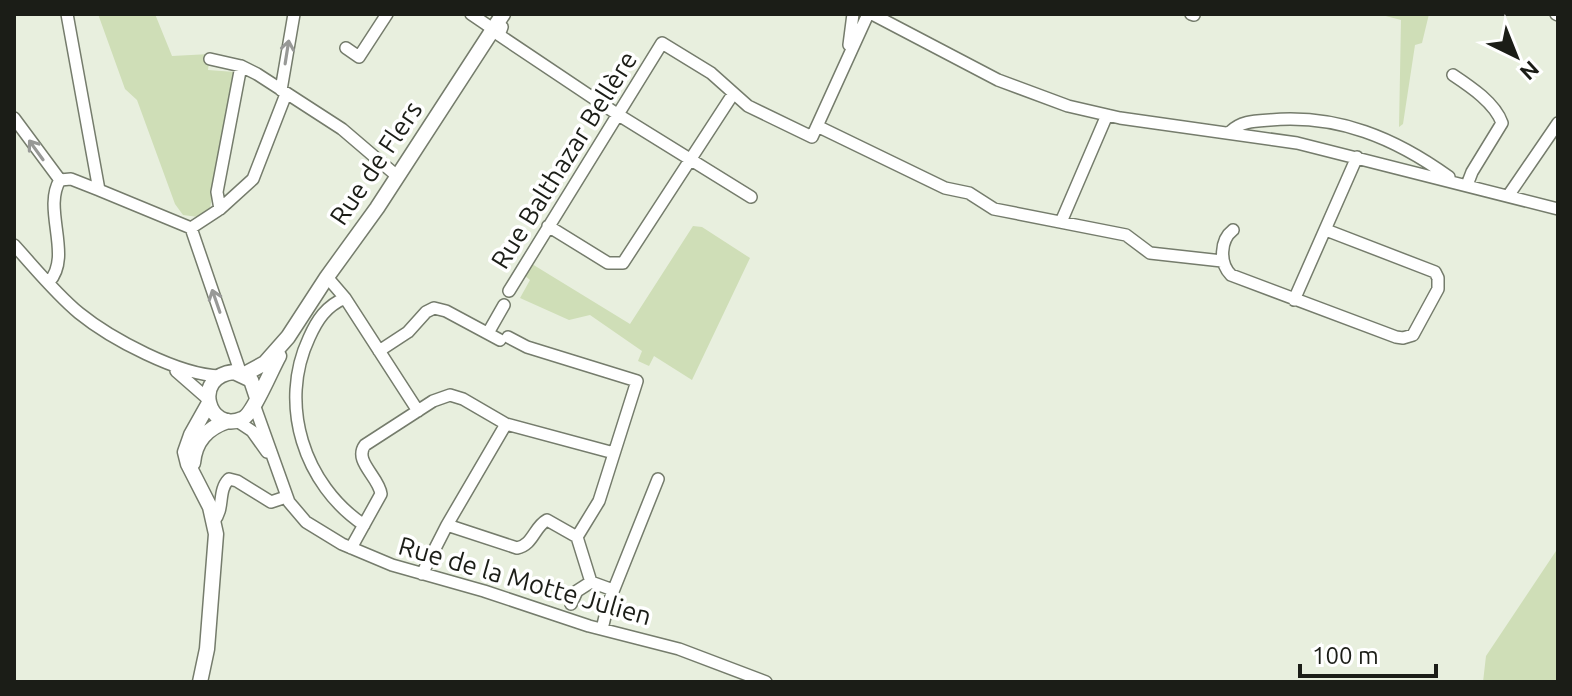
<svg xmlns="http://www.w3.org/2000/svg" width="1572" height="696" viewBox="0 0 1572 696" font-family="Ubuntu,sans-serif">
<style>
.green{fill:#cfdeb7}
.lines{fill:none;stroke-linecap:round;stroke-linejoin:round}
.minor-casing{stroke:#757c6c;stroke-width:14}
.major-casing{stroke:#757c6c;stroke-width:17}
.minor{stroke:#fff;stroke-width:11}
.major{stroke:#fff;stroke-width:14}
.oneway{stroke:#989997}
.labels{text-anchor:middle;stroke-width:7;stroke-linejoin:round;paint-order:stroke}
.street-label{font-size:26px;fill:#1b1d17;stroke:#fff}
</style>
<rect width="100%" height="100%" fill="#e8efde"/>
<path class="green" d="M98 14H155L172 56 210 54 208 70 235 72 210 208 198 217 183 215 175 204 137 100 125 89Z
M1378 14H1429L1422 43 1415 45 1403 124 1399 127 1401 20Z
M693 226 702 227 750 258 692 380 654 356 649 366 638 361 642 351 590 315 569 320 520 298 530 280 524 275 532 264 630 324Z
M1558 548V682H1483L1486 656Z"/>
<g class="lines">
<g class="minor-casing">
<path id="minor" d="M67 14 99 190 191 228
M471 14 493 29
M872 14 998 80 1068 106 1120 118 1297 143 1558 209
M1191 14 1194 15
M1556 14 1558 15
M497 23 502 27 499 35 617 114 751 197
M849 45 853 14
M346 48 359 57 387 14
M210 59 241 66 257 74 342 129 397 176
M1453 75C1471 87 1495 103 1502 123L1472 172 1467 185
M281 90 294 14
M14 118 60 180
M817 126 945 188 969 193 994 209 1126 235 1150 253 1222 261
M1230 132C1241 121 1255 121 1270 120 1338 114 1395 138 1449 177
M60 180 71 179 99 190
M1508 196 1558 123
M220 209 217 192 241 66
M1061 222 1107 115
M548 226 608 263H623L733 94
M191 228 220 209 253 179 286 94
M191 228 241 374
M1233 230C1220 240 1219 263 1231 275L1396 337 1403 338 1413 335 1438 289V278L1435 272 1326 230
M14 245C35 268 55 293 79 313 111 339 179 375 220 376
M327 277 345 298 418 411
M49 282C73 256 42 209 60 180
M509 291 662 43 711 73 748 106 812 137 868 14
M345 298C326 306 317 320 309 338 278 404 304 485 364 525
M1294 300 1357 157
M488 333 504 305
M508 337 527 347 637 381 599 501 577 537
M379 351 408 332 426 312 434 308 446 311 500 340
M176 371 208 399
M255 407 289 502 306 522 342 544 392 565 484 591 589 626 679 649 766 682
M237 421 252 431 267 452
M214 521C225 508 217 491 229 479L237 481 271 502 286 497
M447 525 517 548C533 545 534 527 547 520L577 537
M577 537 591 582
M351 548 381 494C379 477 353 461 365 445L433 401 450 395 463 399 506 424 614 453
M422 574 447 525 506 424
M571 604 577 591 591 582 613 590
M602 629 608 604 658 479"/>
</g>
<g class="major-casing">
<path id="major" d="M243 375 265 363 288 337 327 277 377 208 503 14
M257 398 251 380 234 372C191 376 208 434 242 419 253 415 271 370 279 356
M193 463C195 441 207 428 228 421
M200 682 207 649 216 534 210 507 188 464 185 452 191 435 209 403"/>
</g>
<use href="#minor" class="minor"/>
<use href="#major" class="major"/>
</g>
<defs><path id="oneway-shaft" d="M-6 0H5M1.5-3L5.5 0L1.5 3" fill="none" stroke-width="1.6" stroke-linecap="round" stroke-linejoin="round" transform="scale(2)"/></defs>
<g class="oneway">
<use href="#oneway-shaft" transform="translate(287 52) rotate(-81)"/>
<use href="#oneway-shaft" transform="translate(36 150) rotate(-126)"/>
<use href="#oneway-shaft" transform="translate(216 301) rotate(-109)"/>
</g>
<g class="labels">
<g class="street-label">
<text transform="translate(564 160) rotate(-58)" y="9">Rue Balthazar Bellère</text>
<text transform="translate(376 163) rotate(-56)" y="9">Rue de Flers</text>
<text transform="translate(525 581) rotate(16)" y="9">Rue de la Motte Julien</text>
</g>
</g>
<rect width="1572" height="696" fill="none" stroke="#1b1d17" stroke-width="32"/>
<g transform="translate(1516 56) rotate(137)" stroke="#ffffff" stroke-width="6" paint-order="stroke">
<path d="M0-6L14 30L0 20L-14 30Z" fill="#1b1d17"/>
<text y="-12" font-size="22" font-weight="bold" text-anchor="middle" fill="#1b1d17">N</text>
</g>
<path d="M1300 664v12h136v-12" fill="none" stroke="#1b1d17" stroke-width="4"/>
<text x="1312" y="664" font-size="24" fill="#1b1d17" stroke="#ffffff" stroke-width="6" paint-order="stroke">100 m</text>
</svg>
